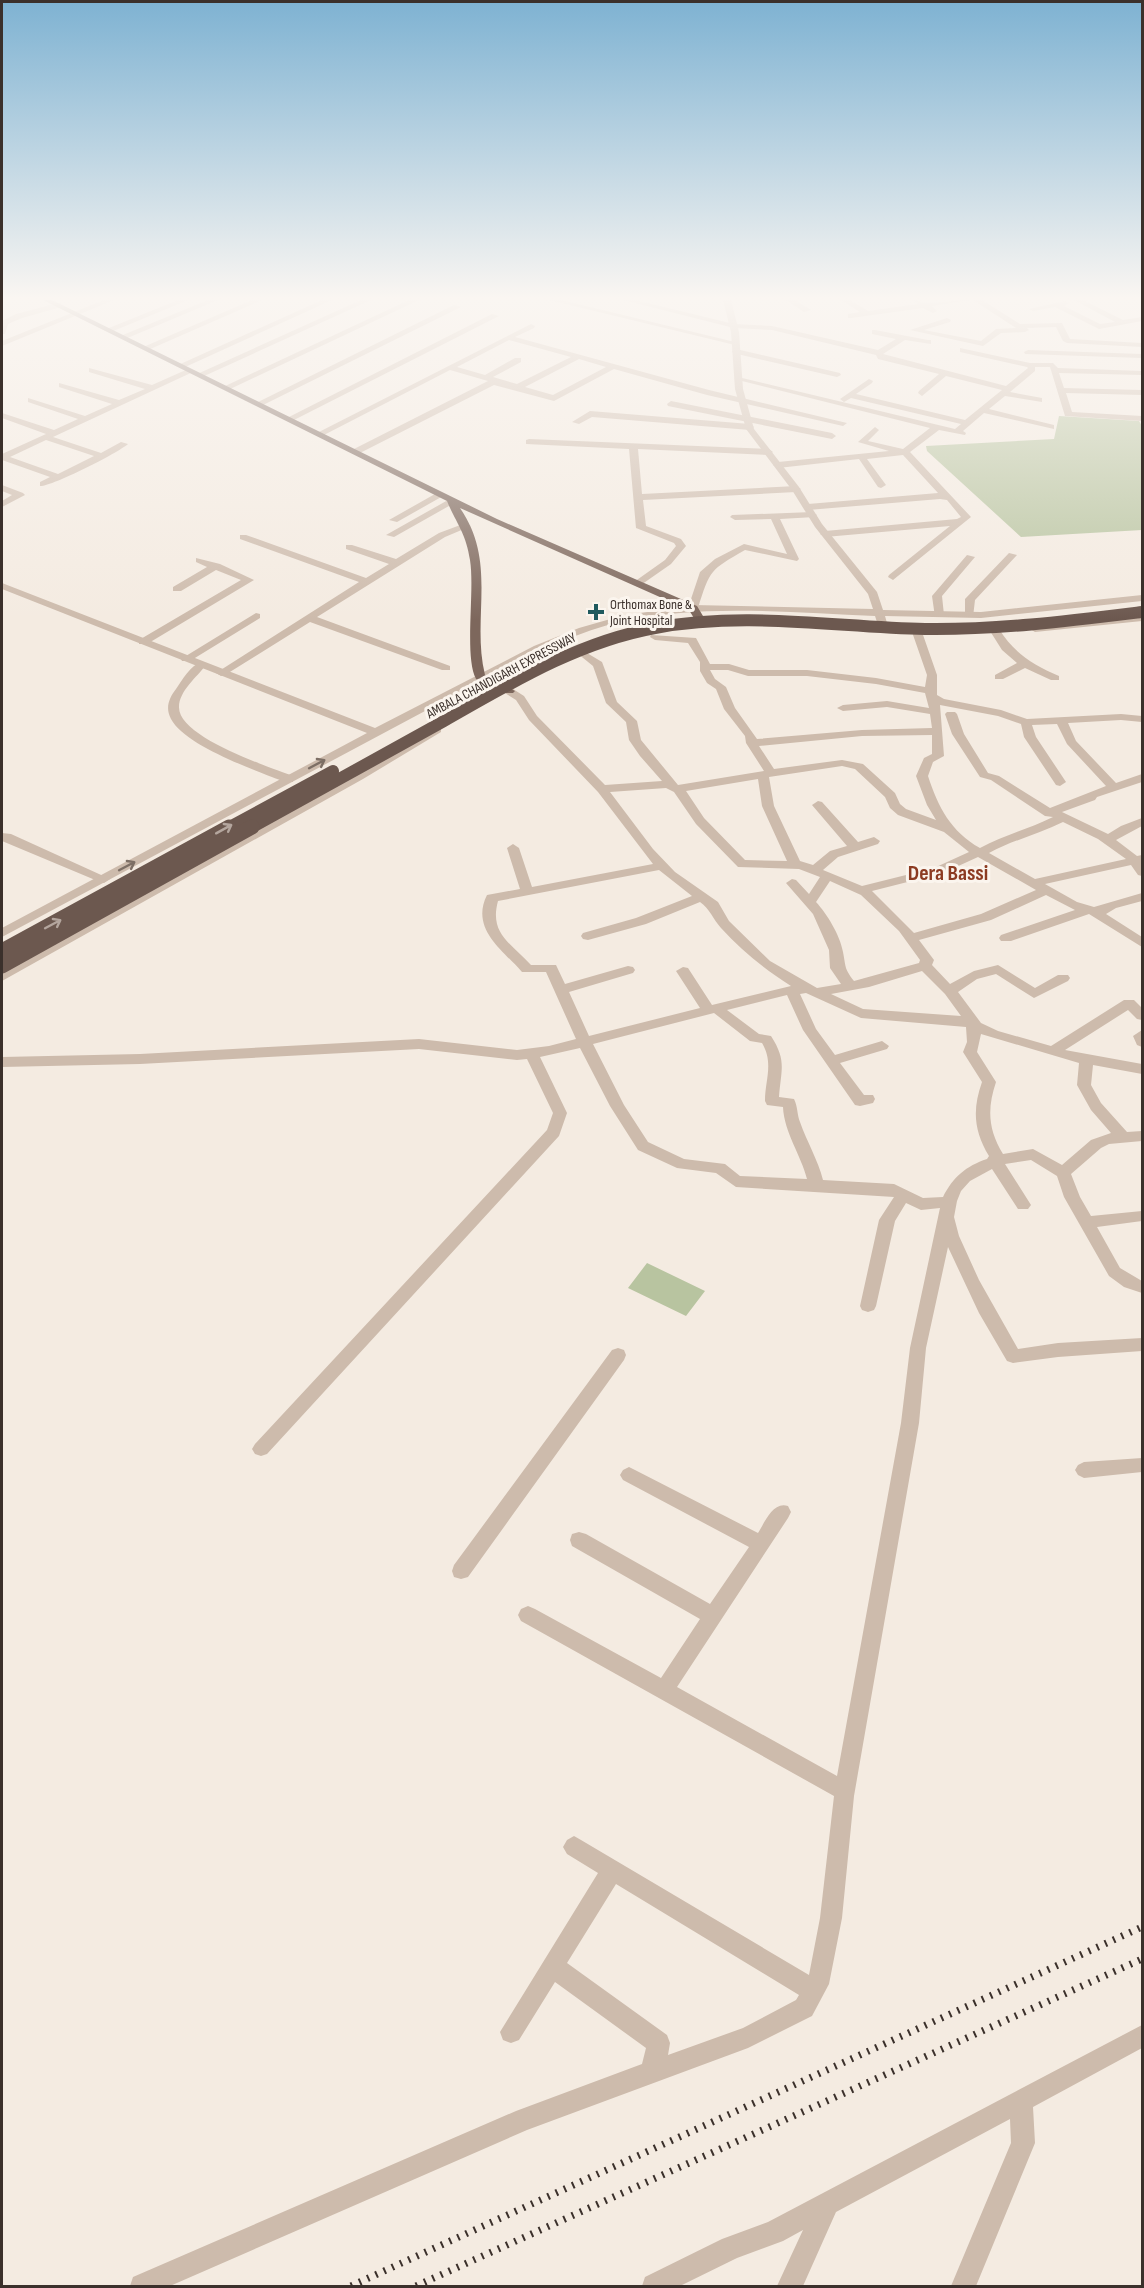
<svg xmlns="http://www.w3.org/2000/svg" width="1144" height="2288" viewBox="0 0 1144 2288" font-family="'Sofia Sans Condensed',sans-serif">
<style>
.green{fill:#b8c4a0}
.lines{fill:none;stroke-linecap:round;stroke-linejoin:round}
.minor{fill:#cdbbac;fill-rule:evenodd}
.tertiary{fill:#cdbbac;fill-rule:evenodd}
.primary{fill:#7d675c;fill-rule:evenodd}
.rail{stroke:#3b302b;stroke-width:7;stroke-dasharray:2 7;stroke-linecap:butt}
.trunk-bridge-far1{stroke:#6c584f;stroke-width:12}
.trunk-bridge{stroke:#6c584f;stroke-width:15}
.oneway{stroke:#7d6f65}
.oneway2{stroke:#b4a69e}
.poi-dot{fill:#1f5a5e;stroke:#fbf5ee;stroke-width:2}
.labels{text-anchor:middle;stroke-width:6;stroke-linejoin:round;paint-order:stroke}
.far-poi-label{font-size:14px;fill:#3b302b;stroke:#fbf5ee;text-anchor:start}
.far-street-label{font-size:14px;fill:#3b302b;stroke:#fbf5ee}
.district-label{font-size:22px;font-weight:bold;fill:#8c3b22;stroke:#fbf5ee}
</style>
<rect width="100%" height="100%" fill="#f4ebe1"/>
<path class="green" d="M1059 416 1139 421 1142 426V530L1021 537 927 451 926 446 1054 439Z
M647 1263 705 1291 686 1316 628 1288Z"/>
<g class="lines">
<path class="minor" d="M104 300H114L2 346V341Z
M178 300H188L111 332 104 330Z
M208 300H218L125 339 118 337Z
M252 300H262L148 350 141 348Z
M322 300H332L183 368 176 366Z
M361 300H371L202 377 195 375Z
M409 300H419L228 390 221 388Z
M549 300H561L739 343 735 345Z
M623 300H635L734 324 772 326 878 350 896 339 872 334V330H875L928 340H931V344L905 340 883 354 1006 386 1028 368 1027 367 960 352V348L1030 363H1053L1058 368 1142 371V375L1059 373 1064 388 1142 390V395L1066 393 1072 412 1142 416V421L1065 416 1050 367H1035V371L1010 392 1042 398V402L1005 396 989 409 1054 425V429L984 413 963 431 966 433 965 435 939 430 910 452 971 517 893 580 888 577 889 575 950 526 825 537 820 534 825 531 957 519 961 517 947 500 940 499 808 510 803 507 808 504 938 493 903 455 867 459 886 485 881 488 878 487 859 459 778 468 773 465 778 462 889 451 858 442 875 427 879 430 868 441 903 449 930 428 734 379 738 377 955 429 961 424 851 398 844 402 840 399 869 379 873 381 872 383 856 394 965 420 1002 390 946 376 922 396 918 393 919 391 939 374 878 359 876 355 772 330 734 328Z
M786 300H795L811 310 804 312Z
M841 300H850L868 311 918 304 913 300 926 303 970 300 932 306 937 311 933 313 923 308 851 318H848V314L860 312Z
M973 300H982L1020 324 1062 323 1070 339 1142 343V347L1067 343 1063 341 1056 327 1027 328 1029 330 1025 332 1001 333 983 346 910 330 947 318 951 320 950 322 924 330 981 341 996 329 1016 328Z
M1074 300H1083L1123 320 1142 317V321L1099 329 1055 307 1033 311 1029 309 1065 301 1069 303 1064 306 1100 324 1115 322Z
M58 303H61V307L22 318 8 324 5 334H2V321L16 314Z
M454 305 461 307 261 406 254 404Z
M492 314 499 316 292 421 285 419Z
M531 324 535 326 534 328 515 337 709 390 847 423 843 426 707 395 614 369 554 401 494 385 358 454H352V450L488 381 450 370 322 436 315 434ZM509 340 571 357 517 384 493 377 521 362V358H515L485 375 457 367ZM579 359 606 367 553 395 525 387Z
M736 349 840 373 841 375 837 377 733 353 732 351Z
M1028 350 1142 354V358L1025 354 1024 352Z
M89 368 152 385 188 369 195 371 53 437 101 453 121 442 128 444C118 453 51 487 40 486V482L50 477 2 460V454L46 434 2 418V413L54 430 78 419 28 402V398L85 416 112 404 59 387V383L119 400 145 389 89 372ZM46 440 94 456 58 474 10 457Z
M671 401 832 433 836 436 832 439 668 406 667 404Z
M590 411 750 424 754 427 750 430 592 417 579 424 572 422Z
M529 439 769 449 773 452 769 455 638 449 642 494 796 486 801 489 796 492 643 500 646 526 681 539 686 546 671 564 638 587 633 584 634 582 665 560 676 546 674 543 636 528 629 449 526 444V440Z
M2 485 23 493 25 495 2 507V501L12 495 2 491Z
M435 494 443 496 397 522 389 520Z
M448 500 456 502 394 537 386 535Z
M812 512 817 515 815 517 780 519 799 559 797 561 745 550C710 570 710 570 698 608L689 610 688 608 700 572 715 559 744 544 787 554 771 519 735 520 730 517 732 515Z
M463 524 471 526 445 537 317 617 450 666V670H442L310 622 225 675 221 676 216 673 359 582 240 539V535H246L366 578 389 564 346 549V545H352L396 559 439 533Z
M1009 553 1017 555 975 600 973 617H965V599Z
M967 555 975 557 942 596 944 615 935 617 932 596Z
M196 558 220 564 254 580 147 644H139V640L241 580 216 570 181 591H173V587L207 567 196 562Z
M256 613 260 614V618L190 661H182L181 659Z
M995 628 999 629C1014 653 1033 665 1059 676V680H1051L1025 668 1003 679H995V675L1017 663 1002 650 990 631Z
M917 629 922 632 937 675V695L944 699 1001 710 1027 719 1121 714 1142 716V722L1121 720 1068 723 1076 741 1116 783 1142 774V782L1097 797 1095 800 1062 812 1108 834 1121 826 1142 818V826L1116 840 1137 856 1142 855V876L1138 875 1131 865 1045 884 1077 902 1094 907 1142 893V901L1116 908 1106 914 1142 937V947L1089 914 1011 941H1001L999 938 1001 935 1075 910 1046 895 991 920 919 940 934 960 932 965 950 984 974 971 998 965 1035 988 1058 975H1068L1070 978 1068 981 1034 998 996 974 977 979 958 992 981 1023 998 1031 1051 1046 1124 1000H1134L1142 1008V1020L1137 1019 1128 1010 1065 1050 1142 1064V1074L1093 1065 1091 1085 1101 1103 1127 1132 1142 1131V1141L1109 1144 1101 1148 1071 1174 1080 1197 1091 1216 1142 1211V1221L1097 1227 1120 1268 1142 1281V1293L1124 1287 1109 1276 1064 1197 1057 1176 1031 1160 1005 1164 1031 1205 1028 1209H1018L992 1169 970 1181 961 1191 957 1201 954 1217 959 1236 979 1280 1018 1349 1058 1343 1142 1338V1351L1058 1357 1013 1363 1007 1361 979 1313 948 1247 926 1348 919 1423 854 1796 842 1918 829 1984 812 2016 748 2048 527 2130 170 2286H130L133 2277 516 2111 642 2064 646 2048 555 1982 519 2040 511 2043 503 2040 500 2032 598 1873 567 1854 563 1847 567 1840 574 1836 581 1840 809 1975 820 1918 834 1796 521 1621 518 1615 521 1609 528 1606 535 1609 661 1678 700 1619 572 1546 570 1540 572 1534 579 1532 586 1534 710 1604 749 1547 623 1480 620 1475 623 1470 629 1467 635 1470 758 1533C765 1522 773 1501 788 1506L791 1512 788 1518 677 1687 837 1776 901 1423 910 1348 940 1208 921 1210 906 1203 895 1221 876 1306 874 1310 868 1312 862 1310 860 1306 879 1220 894 1197 736 1187 716 1173 677 1168 638 1150 610 1106 580 1048 540 1057 567 1113 559 1136 267 1454 261 1456 255 1454 252 1449 255 1444 547 1130 553 1113 527 1059 517 1060 419 1049 140 1064 2 1067V1057L140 1054 419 1039 517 1050 549 1046 576 1039 546 972H522C503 950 470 929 487 895L520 889 507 848 513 844 519 848 532 887 653 864 598 792 529 720 516 700 505 693V689H513L524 696 537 716 605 785 662 781 640 756 629 740 626 722 606 703 593 666 577 653 582 650 602 662 617 702 637 721 641 740 678 785 764 771 746 743 745 736 724 709 716 689 707 683 700 671V662L688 643 655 640 650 637 651 635 696 638 710 664H729L749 670H807L876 678 925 687 927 675 912 632ZM710 670H728L748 676H807L876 684 925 693 929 708 887 701 843 705 837 708 843 711 887 707 930 714 932 728 862 730 757 739 735 708 726 687 715 679ZM940 705 998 716 1021 724 1024 737 1056 785 1060 786 1066 782 1036 737 1032 725 1057 724 1067 744 1106 786 1050 808 999 776 988 773 964 734 957 714 955 712H947L945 714 952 734 980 777 991 780 1045 816 1053 817C1029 829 1004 835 980 848 951 832 938 807 928 776L933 762 944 756ZM932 735V754L924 758 916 776 927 805 936 820 906 809 900 804 895 793 863 764 842 760 774 769 759 746 862 736ZM842 766 855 769 885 797 890 808 898 815 944 832 969 852 934 868 862 886 823 870 838 857 878 844 880 841 874 837 858 842 822 802 818 801 812 805 847 846 830 851 813 865 800 861 774 806 769 777ZM758 779 762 806 787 861 745 860 704 818 686 791ZM666 788 674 792 696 824 738 867 799 869 820 877 809 894 796 880 792 879 786 883 813 914 829 950 830 968 841 984 817 988 770 961 729 921 718 902 675 872 653 849 610 792ZM1063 822 1098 839 1126 859 1035 879 989 853C1013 840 1039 834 1063 822ZM978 857 1036 890 981 914 914 933 872 891 943 873ZM659 870 692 896 636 918 583 933 581 936 583 939 588 940 646 924 700 902C710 909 713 919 721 928 742 951 764 969 791 986L712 1005 688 968 683 967 676 971 700 1008 589 1036 569 992 633 973 635 970 633 967 628 966 565 984 556 965H531C511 943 489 934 498 901ZM830 881 861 895 899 931 920 960 919 963 854 981C844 968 846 967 843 952 840 935 827 914 816 902ZM922 971 945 994 961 1016 863 1009 831 994 869 987ZM806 993 861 1018 966 1027 967 1042 963 1052 982 1082C972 1110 974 1131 989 1156L987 1159C966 1166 953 1177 943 1197L923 1198 894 1184 823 1180C818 1160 807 1142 800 1122 797 1115 798 1107 794 1099L779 1097C781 1069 787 1061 771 1036L759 1034 727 1010 787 995 803 1030 855 1105 860 1106 873 1103 875 1099 873 1095H864L840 1063 887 1049 889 1046 882 1041 835 1055 816 1029 800 994ZM714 1013 750 1041 762 1043C774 1063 765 1080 765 1101L767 1105 783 1107C784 1132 801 1155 807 1179L740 1176 725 1164 684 1159 648 1142 624 1105 593 1044ZM981 1034 1079 1063 1077 1085 1091 1110 1111 1133 1091 1140 1062 1165 1033 1149 1003 1154C988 1129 987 1109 996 1082L977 1052ZM616 1884 799 1995 796 2000 743 2028 668 2055 670 2043 667 2035 567 1963Z
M201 662 206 665C197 677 179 691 179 707 178 737 269 767 293 776V782H285C257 771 185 746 171 719 165 708 169 698 176 689 182 680 191 665 201 662Z
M2 833 11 834 110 879 104 883 100 882 2 841Z
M1142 1030V1047L1137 1045 1133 1036Z
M618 1348 624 1350 626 1355 624 1360 468 1577 461 1579 454 1577 452 1571 454 1565 612 1350Z
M1142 1458V1472L1084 1478 1078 1475 1075 1470 1078 1465 1084 1462Z
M1142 2025V2048L1033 2107 1035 2143 976 2286H951L1011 2143 1010 2119 836 2212 803 2286H777L803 2230 783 2241 737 2258 680 2286H642L645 2277 722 2239 768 2222Z"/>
<path class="tertiary" d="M723 300H731L739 332 743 389 754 429 799 487 822 524 877 592 883 610 981 612 1142 595V601L981 618 885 616 887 623 882 626 878 625 875 616C791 613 703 603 620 622 577 632 537 652 498 672L2 937V928L367 733 2 589V583L375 728 534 646 579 628 621 616 693 605 873 609 868 594 815 527 792 490 746 429 735 389 731 332Z
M1142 615V621L1035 632 1030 629 1035 626Z
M437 727 441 728V732L363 779 2 981V972Z"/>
<path class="primary" d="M43 300H52L497 519 697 606 709 626 700 628 689 610 460 508C498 563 471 618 485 675L515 691 513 693H505L476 679C464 656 475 591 470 560 466 533 456 523 447 501Z"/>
<path class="rail" d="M351 2286 1142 1927
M416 2286 1142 1959"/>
<path class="trunk-bridge-far1" d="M226 829 333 771
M249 829C314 793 379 757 444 721 511 683 578 642 655 628 744 611 835 627 925 629 998 630 1069 621 1142 612"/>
<path class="trunk-bridge" d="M2 951 229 827
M2 966 252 827"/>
</g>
<defs><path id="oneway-shaft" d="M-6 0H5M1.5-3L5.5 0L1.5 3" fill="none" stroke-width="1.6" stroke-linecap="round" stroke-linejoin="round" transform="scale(1.5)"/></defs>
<g class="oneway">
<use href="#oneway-shaft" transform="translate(317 764) rotate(-28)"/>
<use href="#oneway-shaft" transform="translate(127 866) rotate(-28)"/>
</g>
<g class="oneway2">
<use href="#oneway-shaft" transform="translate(224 829) rotate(-29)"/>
<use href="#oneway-shaft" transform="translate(53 924) rotate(-28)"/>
</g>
<linearGradient id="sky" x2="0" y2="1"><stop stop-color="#7eb2d2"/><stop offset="0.48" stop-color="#faf6f2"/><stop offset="1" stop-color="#faf6f2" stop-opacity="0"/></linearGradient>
<rect width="1144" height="620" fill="url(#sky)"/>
<path class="poi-dot" d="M593 603h6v6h6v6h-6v6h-6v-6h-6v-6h6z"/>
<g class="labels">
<g class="far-poi-label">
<text x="610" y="609">Orthomax Bone &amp;<tspan x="610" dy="16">Joint Hospital</tspan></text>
</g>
<g class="far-street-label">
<text transform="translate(501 675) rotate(-28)" y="5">AMBALA CHANDIGARH EXPRESSWAY</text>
</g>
<g class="district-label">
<text x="948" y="880">Dera Bassi</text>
</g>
</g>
<rect width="1144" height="2288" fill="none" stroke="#3b302b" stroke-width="6"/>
</svg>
